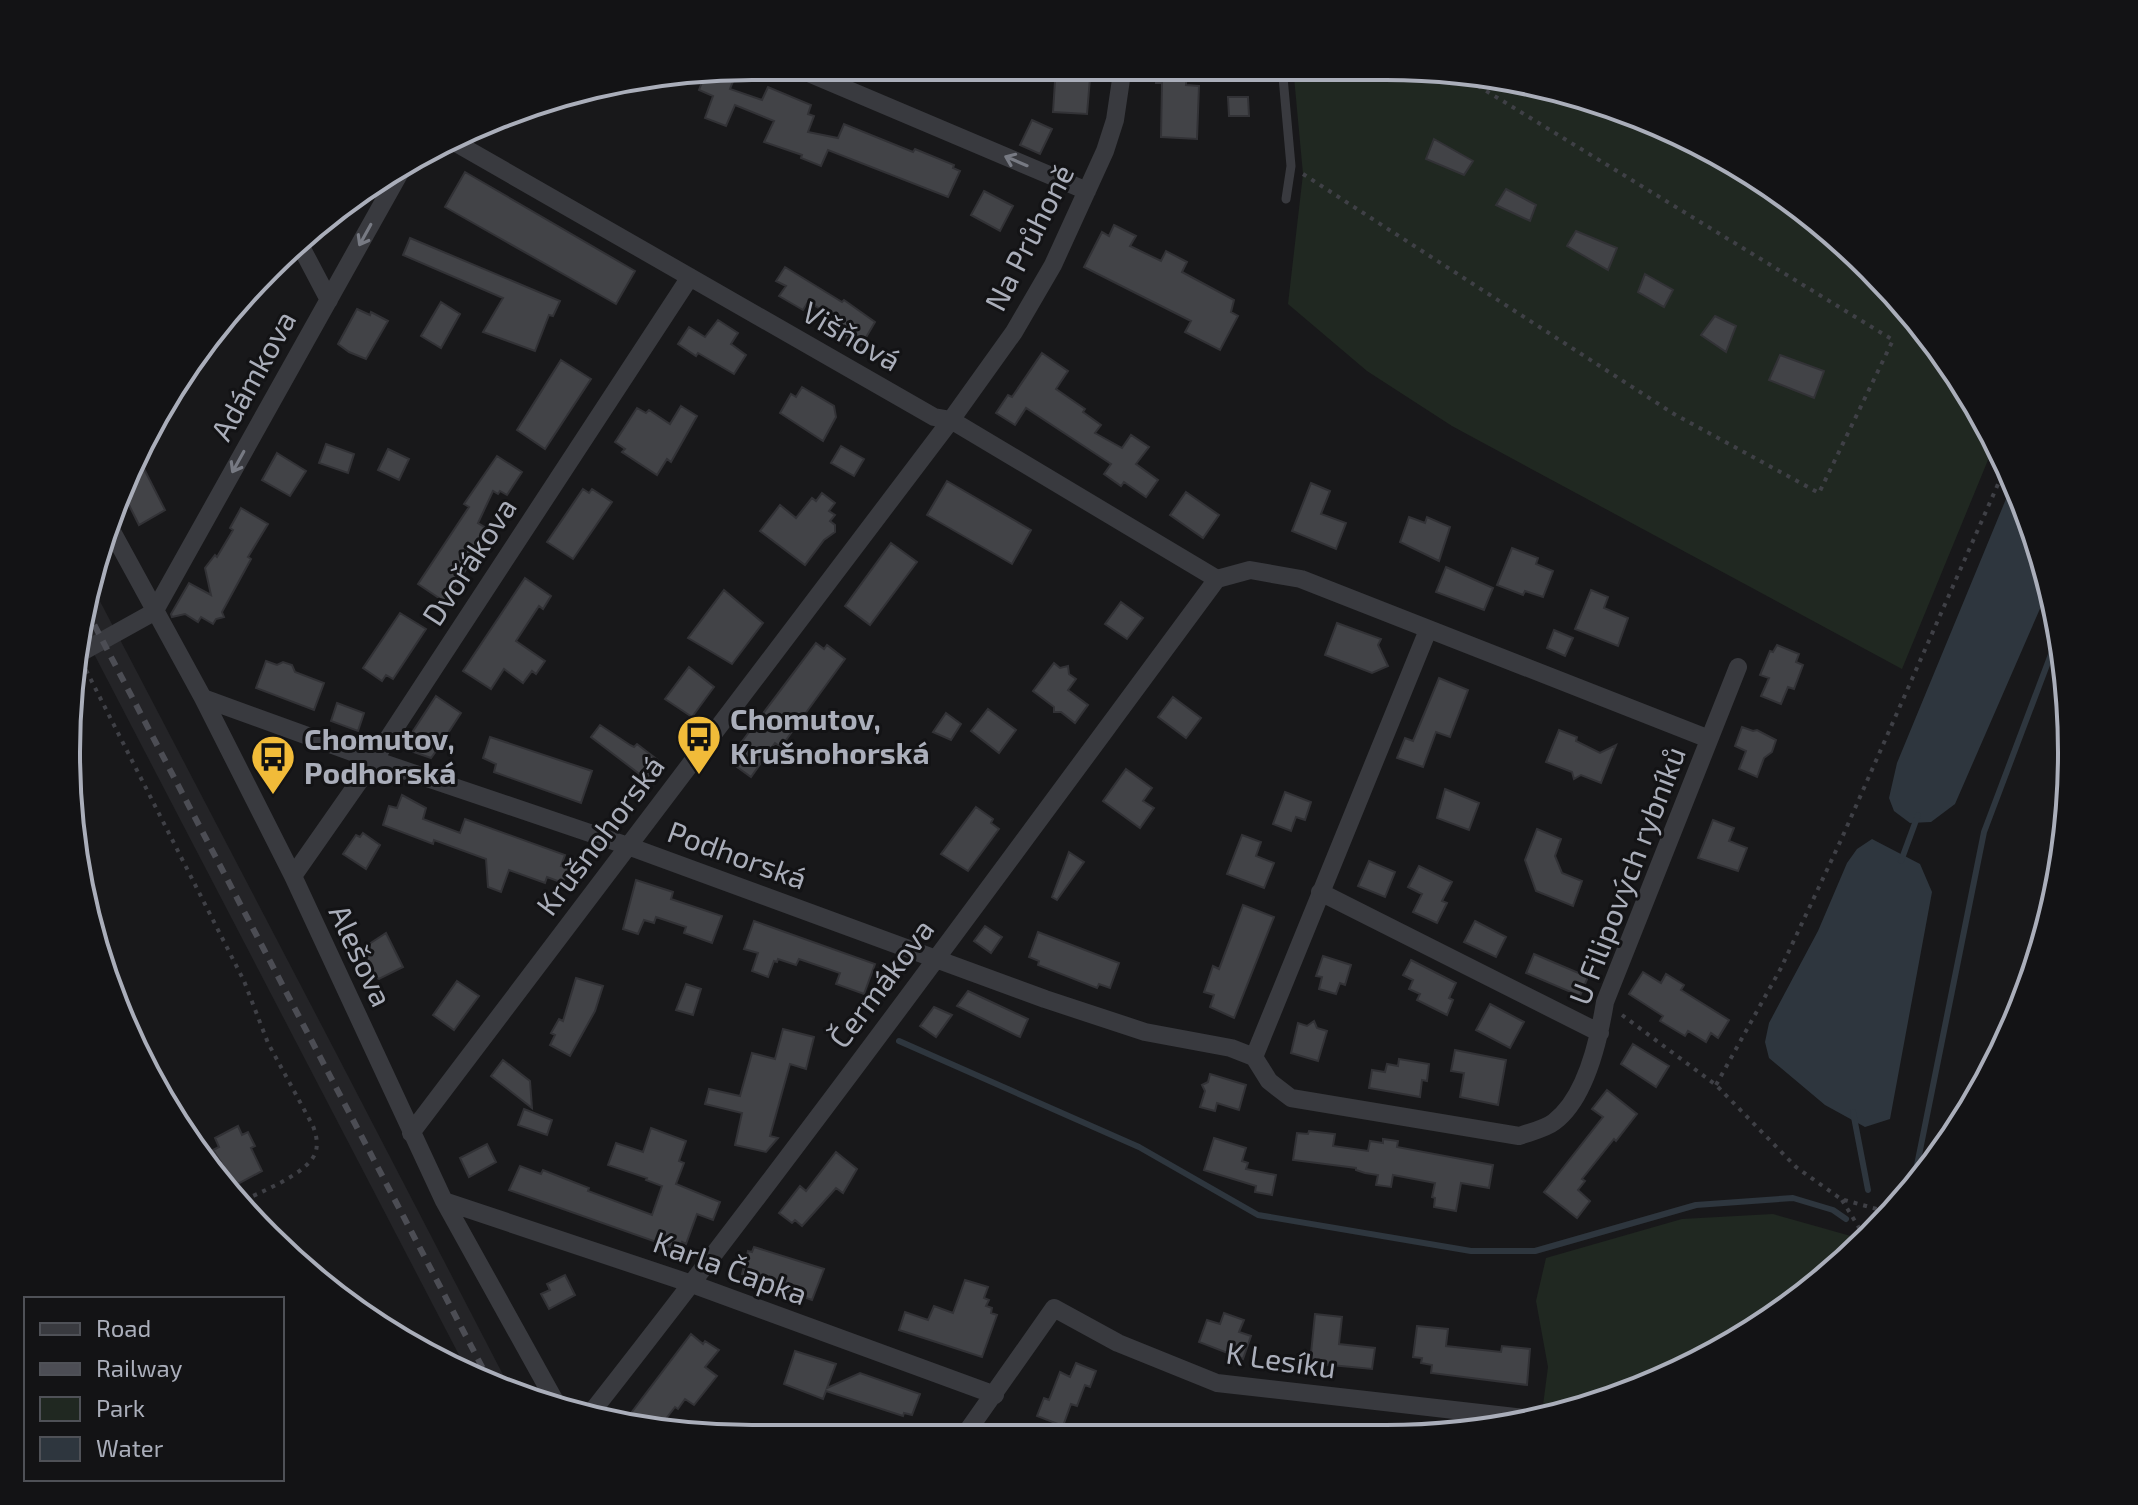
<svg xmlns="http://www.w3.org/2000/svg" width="2138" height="1505" viewBox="0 0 2138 1505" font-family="'Exo 2',sans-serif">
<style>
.built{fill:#242427}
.green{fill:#202821}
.water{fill:#2e363e}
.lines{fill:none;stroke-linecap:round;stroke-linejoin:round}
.stream{stroke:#2e363e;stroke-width:6}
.building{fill:#424347;stroke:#323236;stroke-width:2}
.path{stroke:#3f4046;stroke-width:4;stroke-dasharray:4 6;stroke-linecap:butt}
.lane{stroke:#393a3f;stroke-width:9}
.street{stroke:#393a3f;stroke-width:18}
.rail{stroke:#4c4d54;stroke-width:6;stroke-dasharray:10 8;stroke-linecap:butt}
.oneway{stroke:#777a83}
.labels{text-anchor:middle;stroke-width:6;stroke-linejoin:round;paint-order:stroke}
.street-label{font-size:30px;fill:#aaaeba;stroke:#131315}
.poi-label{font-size:30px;font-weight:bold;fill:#aaaeba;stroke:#131315;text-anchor:start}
.rim{fill:none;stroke:#aaaeba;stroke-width:4}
</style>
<rect width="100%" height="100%" fill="#18181a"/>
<path class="built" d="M92 586 335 1051 512 1392 470 1376 81 629Z"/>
<path class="green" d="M1293 66H1386L1520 79 1728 158 1901 300 1980 409 1995 443 1902 669 1452 426 1367 371 1288 304 1303 174Z
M1773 1214 1865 1240 1838 1268 1689 1368 1542 1413 1548 1367 1536 1301 1546 1258 1682 1219Z"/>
<path class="water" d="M2013 482 2035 531 2049 588 1955 804 1931 822 1910 823 1894 811 1889 798 1897 763Z
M1872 839 1920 864 1932 892 1890 1119 1865 1127 1825 1105 1769 1058 1765 1042 1769 1023 1818 931 1847 863 1857 849Z"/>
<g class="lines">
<path class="stream" d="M1901 861 1918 815
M899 1041 1139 1147 1258 1215 1471 1251H1535L1696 1205 1793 1198 1833 1210 1846 1219
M1853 1112 1868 1190
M1912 1190 1984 832 2059 633
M1874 1222 1875 1229
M1869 1234 1870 1235
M1832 1272 1865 1240"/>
</g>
<path class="building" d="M1056 66H1091L1087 114 1053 112Z
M1157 66H1187L1186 85 1199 86 1197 139 1161 137 1162 83H1156Z
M725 70 736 74 730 89 762 100 768 87 811 105 808 114 814 116 808 132 838 138 844 124 913 152 915 149 954 165 953 168 960 171 948 197 828 150 821 166 801 158 802 155 764 142 774 121 735 105 726 126 705 118 713 96 699 90 706 72Z
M1228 97H1248L1249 116H1229Z
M1032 120 1052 129 1040 154 1020 145Z
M1434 139 1473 161 1464 175 1426 159Z
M465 172 635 271 616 304 445 207Z
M1506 189 1536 205 1530 221 1496 205Z
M984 191 1013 206 1000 231 971 215Z
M1114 225 1136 236 1130 246 1161 261 1166 251 1187 262 1182 272 1234 300 1231 312 1238 316 1220 350 1185 332 1191 321 1084 267 1102 232 1109 236Z
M1576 231 1617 248 1608 270 1567 246Z
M410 238 560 301 553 316 549 315 535 351 483 332 503 298 403 255Z
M785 267 842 302 844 300 875 322 861 346 836 332 843 322 808 302 803 310 779 296 786 286 776 281Z
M1645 274 1673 290 1664 307 1638 292Z
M441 302 460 314 441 348 421 336Z
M357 309 370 315 371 312 388 321 366 359 349 352 338 344Z
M1715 316 1736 326 1726 352 1701 335Z
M718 320 738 333 731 344 746 355 734 374 698 353 696 356 678 344 689 327 705 337Z
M1042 353 1068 371 1056 389 1085 409 1083 412 1101 425 1095 433 1122 448 1131 435 1149 447 1136 464 1158 480 1146 497 1124 482 1121 486 1104 474 1111 464 1026 408 1015 425 996 413 1008 395 1012 397Z
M1780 355 1824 371 1814 398 1769 380Z
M561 360 591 379 545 449 517 430Z
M802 387 834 406 836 417 823 441 780 413 791 394 796 397Z
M681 406 697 416 671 462 667 459 657 475 622 452 625 449 615 442 637 408 646 413 649 410 670 424Z
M326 444 354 454 348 473 319 463Z
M841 446 864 459 854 476 831 463Z
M388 449 409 459 399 480 378 470Z
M277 453 306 471 290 496 262 480Z
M497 456 522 472 507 495 500 491 498 494 493 491 478 523 491 531 445 602 418 584 469 507 464 504Z
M138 457 165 510 139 525 120 487Z
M947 481 1031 530 1012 564 927 515Z
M1311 483 1330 491 1321 514 1346 523 1336 549 1292 531Z
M583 489 589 493 592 489 612 502 573 559 547 542Z
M1186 492 1219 515 1203 538 1170 515Z
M822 493 835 503 829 511 835 515 830 521 835 525V532L824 540 805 565 760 531 780 505 796 518 812 498 816 501Z
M241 508 268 524 248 557 251 559 222 612 224 617 216 619 213 624 201 617 198 622 185 614 172 617 171 614 189 583 211 595 205 568 215 555 217 557 233 530 230 528Z
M1409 517 1425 523 1427 517 1450 527 1439 561 1400 542Z
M891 543 917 562 870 625 845 606Z
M1512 548 1538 558 1536 564 1553 571 1543 597 1525 591 1523 595 1497 585Z
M1446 567 1493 588 1484 610 1436 592Z
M525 578 551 596 543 609 539 606 516 641 545 661 536 674 532 671 523 683 504 669 491 689 463 671Z
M724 590 763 623 732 664 688 638Z
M1591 590 1608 597 1604 608 1628 618 1618 646 1575 629Z
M1121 602 1143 618 1127 639 1105 624Z
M400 613 426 629 393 679 386 675 382 681 363 668Z
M1337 623 1381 639 1378 645 1388 666 1372 673 1325 655Z
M1554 630 1573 638 1565 656 1547 648Z
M816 643 824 649 827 645 845 659 781 747 775 743 751 777 737 767 739 763 731 756Z
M1777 645 1799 654 1796 662 1803 665 1794 689 1788 687 1781 704 1761 696 1769 678 1760 675 1770 651 1773 652Z
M266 661 277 665 283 662 292 665 295 672 324 683 314 710 256 688Z
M1054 663 1060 668 1068 666 1069 674 1076 679 1068 690 1088 705 1075 723 1061 712H1054V707L1033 691Z
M689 667 714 687 692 717 665 699Z
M1439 678 1468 690 1450 737 1436 732 1423 767 1397 758 1405 738 1413 741Z
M436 696 461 713 439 747 431 758 402 748Z
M1173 697 1201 718 1186 738 1158 717Z
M337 703 364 713 358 731 331 721Z
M988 709 1016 730 999 753 971 731Z
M946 713 961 724 951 740 933 732Z
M600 725 630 745 634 747 637 744 659 761 646 779 591 737Z
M1742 727 1753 731 1757 730 1776 740 1772 752 1764 758 1757 777 1739 769 1746 751 1735 746Z
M1559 730 1577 737 1576 741 1600 753 1616 745 1601 783 1581 775 1574 779 1572 772 1546 762Z
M490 737 592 771 581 803 494 772 496 764 483 758Z
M1126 769 1152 788 1143 801 1154 808 1140 828 1103 801Z
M1445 789 1479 803 1469 830 1437 818Z
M1285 792 1311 802 1305 820 1296 817 1291 831 1273 824Z
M402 795 426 808 423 819 460 833 465 819 565 855 561 866 569 868 563 883 547 877 545 883 509 870 501 892 488 887 486 859 434 840 433 844 383 825 389 806 397 808Z
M976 807 993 819 991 823 999 829 968 871 941 854Z
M1713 820 1734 828 1729 841 1747 848 1738 871 1698 858Z
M1537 829 1561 839 1555 856 1562 873 1582 881 1573 906 1536 891 1525 860Z
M363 833 380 845 366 869 343 854 356 835 360 837Z
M1242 835 1261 842 1256 856 1274 863 1264 888 1227 874Z
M1069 852 1084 862 1057 900 1052 897Z
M1369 861 1395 872 1385 897 1358 886Z
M1419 866 1452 882 1442 901 1447 903 1437 923 1413 912 1422 894 1408 887Z
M636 880 673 892 671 899 722 916 712 943 684 933 686 927 656 917 654 923 644 920 638 934 623 929Z
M1243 905 1274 917 1234 1018 1210 1007 1214 995 1204 992 1213 966 1219 969Z
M754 921 875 964 864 994 836 984 840 973 799 959 796 965 778 959 777 962 774 961 768 977 752 971 758 953 744 949Z
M1475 921 1506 937 1496 957 1464 942Z
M985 926 1002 937 991 953 974 941Z
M1038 932 1119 963 1110 988 1099 984 1097 988 1038 965 1039 961 1029 957Z
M386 933 403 967 379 979 373 976 360 950Z
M1534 954 1588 977 1580 996 1526 973Z
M1323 956 1351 965 1345 985 1340 983 1336 994 1319 989 1322 977 1316 976Z
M1411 960 1456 983 1449 998 1453 1000 1447 1015 1417 1000 1420 994 1409 989 1413 980 1403 975Z
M1643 972 1661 983 1666 974 1684 985 1681 990 1729 1020 1718 1038 1711 1033 1706 1042 1688 1031 1685 1036 1660 1021 1663 1016 1629 994Z
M576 978 603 986 595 1011 570 1056 550 1045 555 1035 551 1033 559 1019 563 1021Z
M457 981 479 996 454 1030 433 1015Z
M686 984 701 989 693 1015 676 1010Z
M968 991 1028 1019 1020 1037 957 1006Z
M1490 1004 1524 1022 1510 1048 1476 1030Z
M934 1007 952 1015 936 1037 920 1026Z
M1314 1021 1317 1028 1327 1031 1318 1061 1291 1053 1298 1023 1307 1026Z
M783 1029 814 1037 806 1069 790 1064 770 1136 778 1138 766 1152 735 1145 742 1113 705 1104 709 1089 740 1096 752 1053 775 1059Z
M1633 1044 1669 1066 1656 1087 1621 1064Z
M1455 1050 1506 1060 1498 1105 1460 1097 1464 1073 1451 1071Z
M1399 1059 1429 1064 1427 1081 1422 1080 1420 1097 1369 1088 1372 1070 1385 1072 1387 1064 1398 1066Z
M503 1060 530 1081 532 1108 491 1076Z
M1210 1074 1246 1085 1239 1110 1217 1103 1215 1111 1200 1107 1205 1091 1202 1085 1208 1082Z
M1607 1090 1637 1114 1616 1141 1614 1139 1582 1179 1585 1181 1578 1190 1590 1201 1577 1218 1544 1192 1603 1117 1592 1109Z
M524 1109 552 1120 547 1135 518 1125Z
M238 1126 242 1135 248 1132 255 1146 251 1148 262 1171 236 1185 213 1150 219 1147 215 1138Z
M651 1128 686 1141 679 1161 684 1163 676 1184 720 1202 713 1220 697 1214 686 1244 682 1242 679 1250 509 1190 520 1166 541 1174 543 1170 553 1174 589 1188 588 1191 652 1215 662 1186 646 1180 647 1178 608 1165 616 1143 643 1152Z
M1309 1131 1335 1134 1333 1146 1368 1151 1370 1141 1383 1143V1139L1398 1141 1397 1147 1493 1165 1489 1188 1461 1183 1456 1211 1434 1207 1435 1198 1432 1197 1435 1183 1393 1175 1391 1187 1376 1185 1378 1175 1365 1173 1356 1170V1168L1293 1160 1297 1133 1308 1134Z
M1214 1138 1246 1148 1242 1161 1248 1163 1246 1169 1276 1175 1272 1195 1255 1192 1256 1186 1204 1170Z
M487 1144 496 1162 469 1177 460 1158Z
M836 1152 857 1169 843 1193 836 1188 802 1226 795 1220 792 1223 779 1213 800 1186 806 1191Z
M754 1247 824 1269 812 1300 786 1291 781 1292 778 1286 742 1274 748 1251 752 1252Z
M565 1275 575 1295 549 1309 541 1294 550 1290 547 1284Z
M965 1280 988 1287 984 1298 989 1300 986 1306 992 1308 991 1313 997 1315 982 1357 899 1330 905 1312 928 1320 934 1306 953 1313Z
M1224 1313 1244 1320 1239 1332 1251 1336 1243 1359 1199 1342 1207 1320 1220 1324Z
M1315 1314 1342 1317 1339 1344 1375 1348 1372 1369 1310 1363Z
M1417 1326 1448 1329 1446 1346 1501 1352 1502 1346 1530 1349 1527 1385 1431 1373 1432 1365 1421 1363 1422 1358 1413 1357Z
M691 1334 703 1344 705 1341 719 1350 705 1367 717 1376 694 1405 685 1399 678 1409 675 1407 658 1429 640 1426 628 1417Z
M795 1351 836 1364 827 1388 860 1373 920 1394 912 1415 904 1413 903 1416 826 1391 823 1399 784 1384Z
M1076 1363 1096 1371 1090 1387 1085 1385 1077 1406 1071 1404 1063 1426 1037 1416 1044 1398 1049 1400 1060 1372 1070 1377Z"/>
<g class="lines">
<path class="path" d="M1303 174 1674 414 1819 493 1893 340 1457 73
M86 670 244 981 268 1043 313 1126C316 1134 318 1142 316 1151 310 1174 257 1193 236 1204
M1622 1015 1716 1085 1796 1167 1841 1199 1891 1213
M1716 1085 1781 968 1841 840 2006 466
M1842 1200 1866 1239"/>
<path class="lane" d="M1282 66 1291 166 1286 199"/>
<path class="street" d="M792 66 1087 191
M456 143 934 417 951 420 1217 579
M300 245 329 300
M109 526 203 698 293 876 444 1201 560 1410
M1217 579 1250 570 1301 579 1709 739
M1428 630 1254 1057 1269 1081 1291 1098 1519 1136C1530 1132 1545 1129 1554 1122 1586 1098 1599 1039 1605 1002L1738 667
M73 657 154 612 403 167
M203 698 374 760 628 846 1045 999 1145 1032 1231 1048 1254 1057
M293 876 374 760 690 277
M1320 892 1600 1033
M411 1133 951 420 1014 332 1053 265 1105 151 1115 120 1123 66
M444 1201 692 1284 995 1395
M587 1418C803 1143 1009 860 1217 579
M964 1436 1054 1308 1118 1343 1217 1383 1524 1418"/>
<path class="rail" d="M86 609 491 1384"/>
</g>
<defs><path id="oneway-shaft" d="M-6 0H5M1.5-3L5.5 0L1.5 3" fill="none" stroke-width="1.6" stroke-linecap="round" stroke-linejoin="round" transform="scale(2)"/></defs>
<g class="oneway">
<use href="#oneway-shaft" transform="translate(1016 161) rotate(-157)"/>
<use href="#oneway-shaft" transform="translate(365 235) rotate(119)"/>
<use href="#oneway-shaft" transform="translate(238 462) rotate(119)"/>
</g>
<defs>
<g id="bus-pin" transform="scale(2.3)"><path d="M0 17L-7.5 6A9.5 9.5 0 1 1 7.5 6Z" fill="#f1bb39" stroke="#131315"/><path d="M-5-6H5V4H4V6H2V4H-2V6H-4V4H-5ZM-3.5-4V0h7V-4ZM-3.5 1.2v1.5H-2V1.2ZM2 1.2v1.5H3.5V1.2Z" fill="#111"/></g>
</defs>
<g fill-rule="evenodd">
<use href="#bus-pin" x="699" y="737"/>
<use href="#bus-pin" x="273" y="757"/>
</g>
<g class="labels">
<g class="street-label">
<text transform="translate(1030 238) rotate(-63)" y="10">Na Průhoně</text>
<text transform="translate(851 337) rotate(30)" y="10">Višňová</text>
<text transform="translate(254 376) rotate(-61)" y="10">Adámkova</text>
<text transform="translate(470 562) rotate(-57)" y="10">Dvořákova</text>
<text transform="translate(601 836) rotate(-53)" y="10">Krušnohorská</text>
<text transform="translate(737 856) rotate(20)" y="10">Podhorská</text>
<text transform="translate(1628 876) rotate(-69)" y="10">U Filipových rybníků</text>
<text transform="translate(360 956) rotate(65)" y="10">Alešova</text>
<text transform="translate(882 984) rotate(-53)" y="10">Čermákova</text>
<text transform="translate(730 1269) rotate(20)" y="10">Karla Čapka</text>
<text transform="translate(1281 1361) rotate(8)" y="10">K Lesíku</text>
</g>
<g class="poi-label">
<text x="730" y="730">Chomutov,<tspan x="730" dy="34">Krušnohorská</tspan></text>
<text x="304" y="750">Chomutov,<tspan x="304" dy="34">Podhorská</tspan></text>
</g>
</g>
<path d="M0 0H2138V1505H0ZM752 80H1386A672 672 0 0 1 2058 752V753A672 672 0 0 1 1386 1425H752A672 672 0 0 1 80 753V752A672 672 0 0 1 752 80Z" fill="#131315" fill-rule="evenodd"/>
<path class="rim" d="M752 80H1386A672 672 0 0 1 2058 752V753A672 672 0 0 1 1386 1425H752A672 672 0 0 1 80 753V752A672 672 0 0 1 752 80Z"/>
<rect x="24" y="1297" width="260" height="184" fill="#131315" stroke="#4f5157" stroke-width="2"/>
<rect x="40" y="1323" width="40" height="12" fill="#393a3f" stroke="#4f5157" stroke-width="2"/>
<text x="96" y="1337" font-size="24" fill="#aaaeba">Road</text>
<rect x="40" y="1363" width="40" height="12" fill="#4c4d54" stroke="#4f5157" stroke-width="2"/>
<text x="96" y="1377" font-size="24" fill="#aaaeba">Railway</text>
<rect x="40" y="1397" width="40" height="24" fill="#202821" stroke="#4f5157" stroke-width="2"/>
<text x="96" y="1417" font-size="24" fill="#aaaeba">Park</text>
<rect x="40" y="1437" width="40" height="24" fill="#2e363e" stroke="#4f5157" stroke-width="2"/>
<text x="96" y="1457" font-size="24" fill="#aaaeba">Water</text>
</svg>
